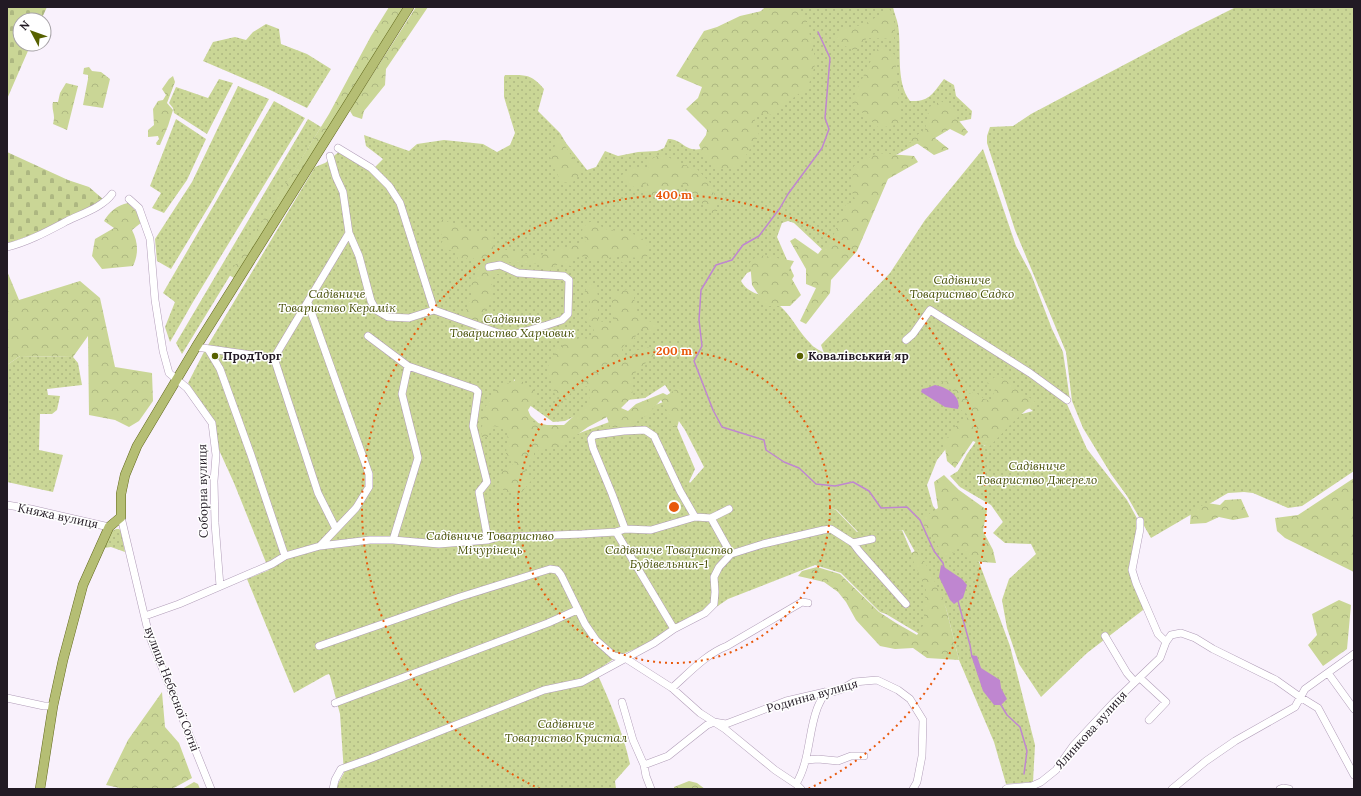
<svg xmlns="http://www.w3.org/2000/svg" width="1361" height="796" viewBox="0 0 1361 796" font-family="Lora,serif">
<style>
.grass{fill:url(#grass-dots);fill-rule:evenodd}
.forest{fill:url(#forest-crowns)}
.cemetery{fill:url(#cemetery-stones)}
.park{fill:#cad696}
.water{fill:#bf86d0}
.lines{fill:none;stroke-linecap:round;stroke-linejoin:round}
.stream{stroke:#bf86d0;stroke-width:1.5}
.minor-casing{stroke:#b19db8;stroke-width:8}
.major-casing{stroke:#62681c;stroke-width:10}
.minor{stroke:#fff;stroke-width:7}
.major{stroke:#b5be74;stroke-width:9}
.ring{fill:none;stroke:#e8590c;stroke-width:2;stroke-dasharray:2 4}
.poi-dot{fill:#576100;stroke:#fff;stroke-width:1.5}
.labels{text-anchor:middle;stroke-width:3;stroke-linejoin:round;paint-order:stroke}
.park-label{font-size:12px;font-style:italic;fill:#485006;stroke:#fff}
.poi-label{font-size:12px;font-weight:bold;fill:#221a24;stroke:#fff;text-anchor:start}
.street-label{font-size:12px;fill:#221a24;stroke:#fff}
.centre{fill:#e8590c;stroke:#fff;stroke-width:2}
.ring-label{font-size:12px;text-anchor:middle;font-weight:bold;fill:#e8590c;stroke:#fff;stroke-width:3;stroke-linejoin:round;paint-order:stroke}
</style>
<defs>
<pattern id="grass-dots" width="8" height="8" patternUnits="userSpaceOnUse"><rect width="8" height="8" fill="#cad696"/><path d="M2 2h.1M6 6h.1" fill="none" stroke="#adb781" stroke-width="1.8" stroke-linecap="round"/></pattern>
<pattern id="forest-crowns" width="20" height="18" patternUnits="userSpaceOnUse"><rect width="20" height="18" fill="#cad696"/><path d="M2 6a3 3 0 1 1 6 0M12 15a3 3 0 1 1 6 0" fill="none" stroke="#adb781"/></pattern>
<pattern id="cemetery-stones" width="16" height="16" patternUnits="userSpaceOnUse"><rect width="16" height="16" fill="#cad696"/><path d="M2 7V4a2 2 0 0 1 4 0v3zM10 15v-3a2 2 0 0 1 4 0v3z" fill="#adb781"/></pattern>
</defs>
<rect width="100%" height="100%" fill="#f9f1fc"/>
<path class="grass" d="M765 7H893C894 13 897 19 898 25 902 48 895 81 910 101 930 102 933 93 944 79L954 85 956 96 972 111 971 119 937 126 922 141 894 156 826 253 794 223 788 221 782 223 777 237 794 276 791 281 757 269 747 273 741 281C749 296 767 294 779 305 792 316 799 333 811 344 814 348 820 350 824 353L821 345 890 273 925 220 983 149 1016 246 1031 274 1052 329 1063 352 1070 400 1066 402 1087 449 1127 500 1139 522 1131 569 1147 607 1087 653 1041 697 1019 664 1007 628 1002 600 1009 579 1036 554 1031 544 1005 543 993 533 1003 522 991 505 960 487 950 476 958 471 967 454 977 440 985 446 1001 426 1014 416 1033 411 1008 393 965 425 937 460 927 485 933 506 979 562 1010 646 1035 745 1033 782 1006 784 994 742 959 660 946 608 903 530 858 532 837 510 829 507 836 510 857 532 902 530 937 613 921 635 886 614 880 612 841 573 815 565 728 599 709 612 647 644 618 656 596 671C610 702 623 732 630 764L615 781 616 789H335L344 773 340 714 330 676 329 674 326 675 294 693 247 579 269 570 234 483 219 450 215 424 188 383 205 350 315 167 325 163 340 151 372 170 383 159 366 146 364 135 409 151 417 144 444 140 483 144 497 152 510 145 515 133 504 97V77L505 75C524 75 531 73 544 89L538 111 560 133 566 143 587 170 596 167 605 151 618 156 638 152 657 151 664 148 668 139C683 139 684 152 701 149L750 22ZM515 379V384L528 404 553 422 565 421 583 412 627 400 645 398 665 385 675 400 674 414 685 430 704 467 690 483 689 482 695 469 666 401 558 441 512 399 509 388Z
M1236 7H1354V471L1302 506 1288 508 1253 493 1244 492 1228 493 1151 538 1127 496 1111 474 1083 428 1072 401 1066 352 1015 230 987 143V136L990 127 1013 126 1031 114 1190 30Z
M266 24 279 29 281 44 307 54 331 69 307 108 266 88 203 61 213 42 235 37 246 40 253 32Z
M219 79 233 83 207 134 174 113 173 108 169 103 176 87 208 98Z
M238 86 269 99 211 203 171 269 157 261 155 239 192 182Z
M274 101 305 118 193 302 170 342 165 327 175 302 163 293Z
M176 119 206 139 187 180 164 213 152 208 161 193 150 186Z
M308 119 321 127 182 354 176 343Z
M20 356 73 357 78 363 82 385 47 389 48 395 60 396 57 410 52 414H40L39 450 63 455 53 492 7 482V365Z
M116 529H119L121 531 125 552 111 547 104 548 112 531Z"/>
<path class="forest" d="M389 7H405L234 278 229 275 329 114 371 36Z
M416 7H428L386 69 385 85 364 111 362 119 353 116 350 111 353 105Z
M779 7H794L806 18 816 62 808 87 770 115 765 113 754 117 759 135 743 160 734 169H720L705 160 699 145 706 135 707 130 686 109 698 98 702 87 676 76 704 31 717 27 740 16Z
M890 9 895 25 894 39 867 38 855 51 835 41 843 28 863 25Z
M882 48 895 55 901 124 879 128 851 102 876 50Z
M89 67 92 71 101 72 110 79 103 108 83 105 88 79V75L83 74 84 68Z
M173 76 175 82 167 103 173 110 168 126 160 145H157L156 143 159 139 158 136 148 137V130L154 125 153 109 158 101 163 100 166 95 162 89 169 79Z
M66 83 78 86 67 130 53 124C56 113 51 111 53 102H58L60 93Z
M941 101 954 110 956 117 968 132 964 136 950 129 935 138 949 149 934 155 915 142 904 143 925 130 929 107Z
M557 141H562L582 172 573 182 561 183 550 157Z
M877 153 914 156 918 162 888 179 857 251 831 280 830 293 806 324 800 321 816 288 806 284V269L790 241 795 238 818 254 834 234 846 204 856 202 851 189 854 166Z
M661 154 693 169H697L711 184 718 210 713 214 683 184 660 199 644 191 647 183 635 188 620 176 636 167 649 170 648 161Z
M128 203 139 214 142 222 132 230C138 242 139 253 133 266L102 269 92 256 95 239 114 228 104 221C109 212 117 205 128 203Z
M441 219 462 226 470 233 494 231 493 247 537 256 586 241 582 230 587 223 593 221 605 229 630 233 641 237 648 247 647 259 629 257 622 263 618 255 609 258 592 260 586 256 573 258 571 266 559 263 548 272 543 264 505 262 500 274H491L493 295 478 322 464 316 472 294 470 287 475 276 479 264 470 255 465 260H458L457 253 440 246 443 240 440 230Z
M759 255 794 261 788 272 801 295 790 306H766L752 285 750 262Z
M7 271 19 300 80 281 100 298 115 367 152 373 153 401 139 421 129 427 115 420 89 415 88 336 73 357 20 356 7 365Z
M590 284 596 287 598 296V321L612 323 614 319 611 293 633 288 635 306 641 319 656 323 654 332 641 329 630 344H625L622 348 623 359 630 352 650 347 654 351V355C648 362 637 369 633 376 631 382 632 390 633 396L621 408 628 411 636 404 663 393 667 395 678 388 681 391 679 403 680 417 675 435 670 416 661 400 646 416 636 419V427H610L607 417 588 427 564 444 534 452V460L524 467 526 475 534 477 522 492H505L499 484 501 472 515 463 506 454 508 431 500 427 492 426 488 437H481L484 408 488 404 496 388 519 379 534 390 537 396 528 410 533 422 547 425H564L589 402 590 386 574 388 566 400 555 395 547 368 557 348H562L564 339 568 334 578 338 590 339 594 330 586 321 589 316 590 301 583 299 585 291Z
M998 375 1019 390 1038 404 1026 410 1011 424 989 447 973 441 955 468 947 461 944 442 959 422 970 416 961 410 959 396 952 390 936 383 955 380 966 386 965 395 975 392 984 399 991 401 995 389 987 383Z
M944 475 959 490 987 510 983 531 993 550 996 563 969 561 960 547 946 558 920 520 938 508 934 482Z
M1354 478V572L1285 538 1277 531 1275 518 1298 515Z
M1241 499 1249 517 1233 520 1219 517 1206 523 1190 524 1191 511 1207 503 1220 505 1225 500Z
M918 549 936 584 946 608 959 660 927 658 913 648 895 649 880 646 856 620 846 602 838 592 824 582 798 576 802 571 817 567 840 574 879 612 896 623 917 635 924 624V609L926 589 910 554Z
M1339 600 1351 605 1347 649 1323 666 1308 645 1317 635 1312 614Z
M162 692 165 727 179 743 192 778 172 789H124L106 785 128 740Z
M689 781 697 783 705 789H674V787Z"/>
<path class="cemetery" d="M7 7H47L41 20H20V44H31L7 99Z
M7 152 68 180 89 187 104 200 57 225 7 244Z"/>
<path class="park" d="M194 782 198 784 200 789H182Z"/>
<path class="water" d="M935 385C946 387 962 396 958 409L945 407 921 392 922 389 927 388Z
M941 565 962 579 967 585 963 598 954 604 950 600 939 577Z
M971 655 977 656 981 668 1000 680 1001 688 1007 699 1001 705H994L983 691Z"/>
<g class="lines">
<path class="stream" d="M818 32 830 58 825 118 829 129 822 148 788 194 780 208 759 236 743 245 732 260 716 265 701 290 699 320 702 346 694 361 713 410 722 427 764 440 766 450 784 462 799 468 816 484 835 486 853 482 869 491 881 508 907 507 920 520 934 551 943 563 944 568
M958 601 970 645 972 657
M1001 705 1007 715 1020 727 1027 751 1024 774"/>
<g class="minor-casing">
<path id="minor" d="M338 148 371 168 389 186 400 203 434 310
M330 156 336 177 343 192 349 233 359 256 371 301 376 310 388 317 409 318 434 310 501 334H516L547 325 562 320 568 314 569 280 564 276 518 273 500 265 489 267
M129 199 139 208 150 239 155 300 163 351 169 373 187 388 212 423 216 455 214 481 215 523 220 586
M7 247C28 242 48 231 67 221 81 214 103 207 112 194
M368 336 408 366 475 389 478 392 473 426 487 482 479 492 488 540
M906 340 913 334 930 310 1030 373 1067 400
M196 347 274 358 349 233
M208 349 220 369 251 455 285 556
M274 358 318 493 336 529
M7 505 31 509 109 527
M121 517 149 635 211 789
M711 518 731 554
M1140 521V529L1132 570 1136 583 1158 634 1166 642
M625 529 612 494 593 448 591 439 594 435 624 431 645 430 654 436 680 491 695 517
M616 532 674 629
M393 540 418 458 402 394 408 366
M853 543 872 539
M320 546 370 540H393L439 544 488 540 498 537 582 534 616 532 625 529 651 530 695 517 711 518 729 509
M145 616 179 604 272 564 285 556 320 546 356 508 369 487V474L308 303
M1105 636 1127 673 1135 682
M319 646 460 597 550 569 557 570 561 575 585 624 596 640 614 656 625 658 672 688 700 713 725 729 775 770 796 784 801 789
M1328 673 1354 709
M1140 678 1166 702 1149 720
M672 688C689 673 706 654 727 646L802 602 808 603
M7 698 44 706H53
M622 702 633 740 644 765 668 756 707 725 714 722 726 724 786 701 825 692H833L842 689 854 682 877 680 898 690 910 699 923 720 922 756 917 782 913 789
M335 703 548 623 577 610
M806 760 818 759 838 761 851 756H864
M644 765 646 776 651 789
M796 784C810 761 808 733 817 709 819 703 823 697 825 692
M333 789 335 780 341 769 372 758 544 690 582 682 654 643 674 629 705 613 714 604 715 592 714 577 719 567 731 554 763 544 823 530 831 529 853 543 859 551 906 604
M1006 789 1008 788 1032 786 1041 782 1056 770 1073 746 1114 702 1160 658 1166 642 1171 635 1181 633 1195 638 1213 649 1276 680 1300 697 1318 708 1354 775
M1172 789 1206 761 1235 741 1295 707 1305 689 1354 654
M1280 789 1283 788 1289 789"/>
</g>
<g class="major-casing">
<path id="major" d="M40 789 53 706 63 660 83 585 109 527 121 517V494L125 475 137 446 196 347 409 7"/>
</g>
<use href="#minor" class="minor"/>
<use href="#major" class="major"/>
</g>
<g class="ring">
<circle cx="674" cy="507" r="156"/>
<path d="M540 789A312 312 0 1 1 808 789"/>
</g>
<g class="poi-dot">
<circle cx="215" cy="356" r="4"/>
<circle cx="800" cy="356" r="4"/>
</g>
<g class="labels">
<g class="park-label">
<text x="962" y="284">Садівниче<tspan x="962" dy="14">Товариство Садко</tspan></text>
<text x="337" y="298">Садівниче<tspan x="337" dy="14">Товариство Керамік</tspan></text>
<text x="512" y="323">Садівниче<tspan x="512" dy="14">Товариство Харчовик</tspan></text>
<text x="1037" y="470">Садівниче<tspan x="1037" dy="14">Товариство Джерело</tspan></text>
<text x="490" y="540">Садівниче Товариство<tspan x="490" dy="14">Мічурінець</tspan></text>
<text x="669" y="554">Садівниче Товариство<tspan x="669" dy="14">Будівельник-1</tspan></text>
<text x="566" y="728">Садівниче<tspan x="566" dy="14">Товариство Кристал</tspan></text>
</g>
<g class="poi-label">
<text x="223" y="360">ПродТорг</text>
<text x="808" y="360">Ковалівський яр</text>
</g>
<g class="street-label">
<text transform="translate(203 491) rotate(-91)" y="4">Соборна вулиця</text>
<text transform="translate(58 516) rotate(12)" y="4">Княжа вулиця</text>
<text transform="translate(172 689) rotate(69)" y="4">вулиця Небесної Сотні</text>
<text transform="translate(812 696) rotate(-16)" y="4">Родинна вулиця</text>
<text transform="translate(1091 730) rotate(-48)" y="4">Ялинкова вулиця</text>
</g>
</g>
<circle cx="674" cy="507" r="6" class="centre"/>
<g class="ring-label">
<text x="674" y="199">400 m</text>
<text x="674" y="355">200 m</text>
</g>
<rect width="1361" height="796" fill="none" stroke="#221a24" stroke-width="16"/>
<g transform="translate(32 32) rotate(311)"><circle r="19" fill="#ffffff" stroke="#a7a3a7"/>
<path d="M0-3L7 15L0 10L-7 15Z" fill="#576100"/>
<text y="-6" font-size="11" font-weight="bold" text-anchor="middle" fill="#221a24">N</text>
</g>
</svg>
